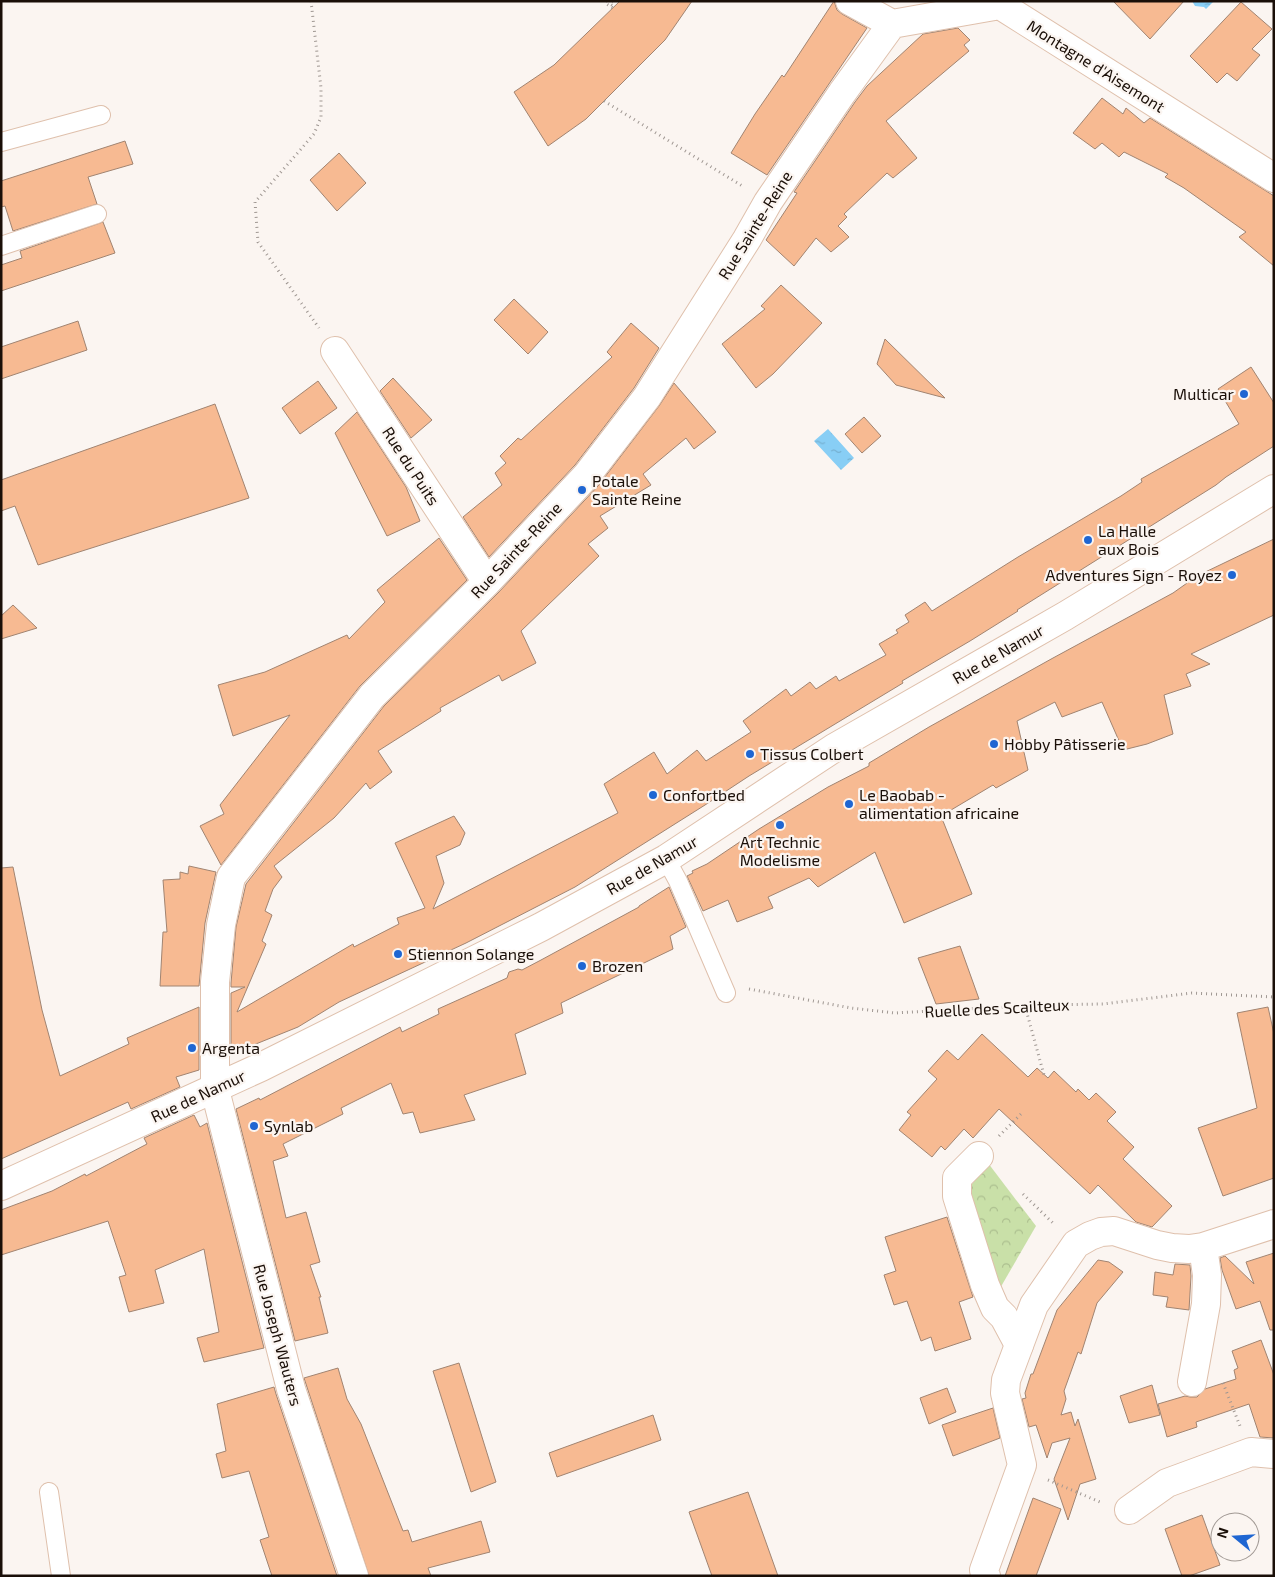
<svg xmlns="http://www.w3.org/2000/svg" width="1275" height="1577" viewBox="0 0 1275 1577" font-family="'Exo 2',sans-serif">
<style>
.park{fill:url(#park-crowns)}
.water{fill:url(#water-ripples)}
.building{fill:#f7ba92;stroke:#a18471}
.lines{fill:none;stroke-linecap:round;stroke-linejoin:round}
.service-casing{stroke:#dfc0ac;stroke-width:20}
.pedestrian-casing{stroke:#dfc0ac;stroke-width:30}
.minor-casing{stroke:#dfc0ac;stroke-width:30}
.tertiary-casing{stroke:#dfc0ac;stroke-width:30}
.path{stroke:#9f9792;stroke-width:3;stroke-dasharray:1 4;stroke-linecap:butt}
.service{stroke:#fff;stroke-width:18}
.pedestrian{stroke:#fff;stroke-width:28}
.minor{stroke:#fff;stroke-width:28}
.tertiary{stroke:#fff;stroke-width:28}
.poi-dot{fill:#1f66d2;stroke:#fbf5f1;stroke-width:2}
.labels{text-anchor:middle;stroke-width:4.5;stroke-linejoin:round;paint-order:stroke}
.street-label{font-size:16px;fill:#1a0f08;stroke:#fbf5f1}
.poi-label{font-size:16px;fill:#1a0f08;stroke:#fbf5f1;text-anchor:start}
</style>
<defs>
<pattern id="park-crowns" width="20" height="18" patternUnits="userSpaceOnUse" patternTransform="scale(1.25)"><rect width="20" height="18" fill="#c9e0a8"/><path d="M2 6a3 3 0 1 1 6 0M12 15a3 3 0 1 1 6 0" fill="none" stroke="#acbf8f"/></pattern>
<pattern id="water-ripples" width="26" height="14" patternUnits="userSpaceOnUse" patternTransform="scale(1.25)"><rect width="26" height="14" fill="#88cef5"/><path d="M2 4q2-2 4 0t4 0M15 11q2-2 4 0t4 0" fill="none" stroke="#75b0d1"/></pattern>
</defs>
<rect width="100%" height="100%" fill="#fbf5f1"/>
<path class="park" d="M988 1163 1036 1226 999 1290 962 1197Z"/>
<path class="water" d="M1192 1H1214L1206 9 1204 7 1195 6Z
M828 429 854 458 841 470 814 441Z"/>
<path class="building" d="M620 1H692L665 40 586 119 548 146 514 92 554 65Z
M834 1 837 10 842 14 867 28 767 175 731 153 755 114 782 75 784 77Z
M1113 1H1184L1150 39Z
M1241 2 1272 29 1252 49 1260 55 1237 81 1227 73 1217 83 1190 56Z
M958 28 970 40 964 45 969 51 886 121 917 158 893 178 887 173 844 214 847 217 838 226 849 237 831 252 816 238 794 266 766 240 797 193 794 192 855 102 867 86 923 34Z
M1102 98 1123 114 1126 108 1144 123 1150 118 1274 196V266L1239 237 1246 232 1184 188 1165 177 1168 174 1124 152 1119 157 1102 143 1095 149 1073 133Z
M125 141 133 164 88 177 97 204 13 231 5 206 1 207V181Z
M339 153 366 183 337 211 310 180Z
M103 222 115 253 1 291V265L22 258 20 251Z
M781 285 822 323 773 374 756 388 722 344 765 309 761 306Z
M514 299 548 332 528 354 494 320Z
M78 321 87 350 1 379V347Z
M631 323 659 348 634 388 575 465 489 557 463 517 502 485 495 473 506 463 500 456 518 438 521 440 612 357 607 352Z
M885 339 945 398 896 385 877 364Z
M1251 367 1274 403V446L1226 477 1216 485 1017 610 1018 611 970 641 902 681 903 683 749 776 705 805 575 887 466 943 339 1002 298 1027 231 1054V993L245 987H231V983L236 927 246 884 384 706 498 593 598 486 659 406 674 383 716 432 694 449 686 438 643 474 651 485 600 516 608 528 588 544 599 556 521 631 536 663 502 681 499 675 440 708 441 711 378 751 392 772 370 789 366 783 334 818 274 866 282 877 273 889 265 911 272 915 262 941 266 944 237 1012 353 944 354 947 399 924 397 918 425 908 395 843 454 816 465 833 460 845 436 856 444 883 433 909 618 813 604 784 654 752 667 774 697 750 706 761 751 732 743 721 786 689 791 696 810 682 816 689 836 676 839 681 886 655 879 644 898 633 896 630 909 622 905 615 925 602 932 611 1018 557 1121 496 1142 482 1141 479 1239 424 1218 389Z
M393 378 432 420 411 438 380 391Z
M318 381 337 408 300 434 282 408Z
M215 404 249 498 38 565 15 506 1 511V480Z
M357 412 406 487 420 521 387 536 335 433Z
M864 417 881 436 862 453 845 434Z
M439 538 467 580 360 686 221 865 200 826 224 814 220 805 290 715 233 736 218 685 265 672 347 635 349 639 385 602 377 590Z
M1274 539V615L1191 654 1210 664 1186 674 1191 686 1164 695 1173 734 1147 744 1123 750 1102 702 1062 717 1055 702 1017 721 1028 770 996 788 993 785 941 816 972 894 904 923 875 852 818 887 809 878 768 897 773 908 737 922 728 900 703 911 687 876 693 873 692 871 707 864 759 829 828 787 869 766V763L929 727 1053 658 1173 593 1197 576Z
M13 605 37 628 1 639V616Z
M189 866 216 872 205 923 199 986H160L163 932H167L163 880 180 879V872L188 874Z
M13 867 42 1010 60 1076 129 1044 127 1038 199 1007V1070L176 1077 180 1087 131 1109 128 1102 1 1159V868Z
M669 887 686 927 670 936 673 949 561 1003 563 1013 515 1034 526 1074 464 1095 475 1120 420 1133 413 1112 403 1114 391 1083 341 1108 343 1114 283 1144 288 1156 273 1161 286 1218 306 1212 320 1262 310 1265 321 1297H319L328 1333 295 1341 236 1109 259 1098 260 1100 400 1027 402 1032 439 1014 438 1009 507 978 509 972 518 969 522 970 541 960 639 907V906Z
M960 946 979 999 936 1004 918 958Z
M1268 1007 1274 1034V1178L1223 1196 1198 1128 1257 1108 1237 1013Z
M982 1034 1028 1077 1037 1068 1048 1078 1054 1071 1076 1092 1078 1089 1089 1100 1096 1093 1116 1112 1107 1121 1134 1147 1123 1159 1172 1206 1152 1227 1136 1222 1098 1185 1090 1194 999 1109 973 1138 964 1129 945 1150 941 1146 932 1157 899 1130 911 1115 907 1112 937 1079 928 1071 947 1050 958 1060Z
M194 1115 200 1127 207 1123 264 1348 204 1362 197 1338 219 1332 204 1249 155 1270 164 1303 129 1312 119 1277 126 1275 108 1221 1 1255V1210L52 1191 85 1174 86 1176 147 1144 144 1138Z
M947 1217 973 1297 959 1302 971 1339 935 1351 931 1337 921 1341 907 1301 894 1305 884 1275 896 1271 885 1237Z
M1274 1253V1330H1270L1260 1301 1236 1309 1222 1270 1220 1258 1225 1256 1254 1284 1246 1262Z
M1098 1260 1109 1262 1123 1272 1097 1303 1081 1354 1078 1352 1064 1391 1066 1399 1061 1415 1071 1412 1075 1426 1078 1419 1096 1479 1080 1484 1068 1520 1054 1479 1070 1438 1052 1443 1047 1458 1036 1425 1029 1427 1022 1399 1026 1398 1025 1393 1031 1374H1033L1057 1310Z
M1175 1264 1190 1265 1191 1276 1189 1310 1166 1307 1168 1297 1153 1295 1155 1272 1173 1275Z
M1261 1340 1274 1375V1438L1260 1437 1249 1404 1196 1422 1197 1427 1167 1437 1158 1404 1185 1396 1190 1397H1197L1205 1389 1236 1379 1234 1370 1238 1368 1232 1351Z
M459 1363 496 1482 471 1492 433 1371Z
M338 1368 347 1399 361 1424 403 1531 408 1530 412 1542 481 1521 490 1552 428 1568 431 1576H369L304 1378Z
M1152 1385 1160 1415 1129 1423 1120 1396Z
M274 1387 276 1394 337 1576H272L260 1540 269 1537 249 1471 222 1478 216 1454 226 1451 217 1404Z
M947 1388 956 1412 929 1424 920 1398Z
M993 1408 1000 1438 953 1456 942 1425Z
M653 1415 661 1440 557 1477 549 1453Z
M748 1492 778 1576H712L689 1512Z
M1033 1498 1061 1509 1036 1576H1005Z
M1202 1515 1220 1565 1189 1576H1182L1165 1529Z"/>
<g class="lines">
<g class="service-casing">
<path id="service" d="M1 142 101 115
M1 246 97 214
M666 859 678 881 726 993
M49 1492 61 1576"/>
</g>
<g class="pedestrian-casing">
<path id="pedestrian" d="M979 1156 957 1178V1196L985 1285 995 1308 1004 1317 1019 1345"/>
</g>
<g class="minor-casing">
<path id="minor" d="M850 1 892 24 1000 5 1274 178
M335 351 487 582
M1192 1382 1206 1304 1207 1275 1203 1247
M1129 1510 1167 1483 1251 1452 1274 1454
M354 1576 291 1389 215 1090V982L221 925 231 877 372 696 487 582 587 475 647 397 747 239 768 202 842 93 892 24
M986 1576 984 1570 1022 1465 1005 1393 1006 1380 1034 1305 1076 1244 1090 1236 1101 1232 1114 1231 1157 1245 1172 1248 1189 1249 1203 1247 1274 1224"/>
</g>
<g class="tertiary-casing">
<path id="tertiary" d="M1 1186 261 1067 541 927 666 859 834 748 1065 616 1274 489"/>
</g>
<path class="path" d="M311 1 321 88V117L314 134 255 202 258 242 319 328
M606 1 605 3 613 8
M612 1 610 4 615 7
M604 101 744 187
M749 989 851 1008 895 1013 1041 1005 1103 1004 1192 993 1274 997
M1025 1006 1044 1075
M999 1136 1023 1112
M1023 1194 1055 1225
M1223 1383 1240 1426
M1048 1480 1100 1502"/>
<use href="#service" class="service"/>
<use href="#pedestrian" class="pedestrian"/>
<use href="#minor" class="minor"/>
<use href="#tertiary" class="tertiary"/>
</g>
<g class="poi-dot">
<circle cx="1244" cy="394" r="5"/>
<circle cx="582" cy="490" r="5"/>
<circle cx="1088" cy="540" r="5"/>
<circle cx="1232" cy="575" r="5"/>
<circle cx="994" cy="744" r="5"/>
<circle cx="750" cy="754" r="5"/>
<circle cx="653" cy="795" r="5"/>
<circle cx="849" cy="804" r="5"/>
<circle cx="780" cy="825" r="5"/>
<circle cx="398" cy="954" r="5"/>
<circle cx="582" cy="966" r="5"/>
<circle cx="192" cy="1048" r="5"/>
<circle cx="254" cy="1126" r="5"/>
</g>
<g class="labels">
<g class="street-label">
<text transform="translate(1096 66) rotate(32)" y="6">Montagne d'Aisemont</text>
<text transform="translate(755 225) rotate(-58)" y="6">Rue Sainte-Reine</text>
<text transform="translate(411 466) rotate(57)" y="6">Rue du Puits</text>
<text transform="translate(516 550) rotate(-47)" y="6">Rue Sainte-Reine</text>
<text transform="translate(998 654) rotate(-30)" y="6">Rue de Namur</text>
<text transform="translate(652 865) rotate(-30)" y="6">Rue de Namur</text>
<text transform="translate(997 1008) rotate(-3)" y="6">Ruelle des Scailteux</text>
<text transform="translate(198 1096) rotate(-25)" y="6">Rue de Namur</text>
<text transform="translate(278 1335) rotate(75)" y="6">Rue Joseph Wauters</text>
</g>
<g class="poi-label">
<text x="1234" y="400" text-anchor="end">Multicar</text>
<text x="592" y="487">Potale<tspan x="592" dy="18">Sainte Reine</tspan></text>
<text x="1098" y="537">La Halle<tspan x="1098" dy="18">aux Bois</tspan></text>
<text x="1222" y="581" text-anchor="end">Adventures Sign - Royez</text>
<text x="1004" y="750">Hobby Pâtisserie</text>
<text x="760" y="760">Tissus Colbert</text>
<text x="663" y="801">Confortbed</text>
<text x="859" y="801">Le Baobab -<tspan x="859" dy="18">alimentation africaine</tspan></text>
<text x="780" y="848" text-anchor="middle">Art Technic<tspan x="780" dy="18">Modelisme</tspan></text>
<text x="408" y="960">Stiennon Solange</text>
<text x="592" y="972">Brozen</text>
<text x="202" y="1054">Argenta</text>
<text x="264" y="1132">Synlab</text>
</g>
</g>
<rect width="1275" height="1577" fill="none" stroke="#1a0f08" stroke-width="5"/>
<g transform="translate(1235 1537) rotate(288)"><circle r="24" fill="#fbf5f1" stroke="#a19994"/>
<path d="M0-4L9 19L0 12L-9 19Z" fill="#1f66d2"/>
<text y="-8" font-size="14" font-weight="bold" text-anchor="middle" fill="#1a0f08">N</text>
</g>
</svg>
